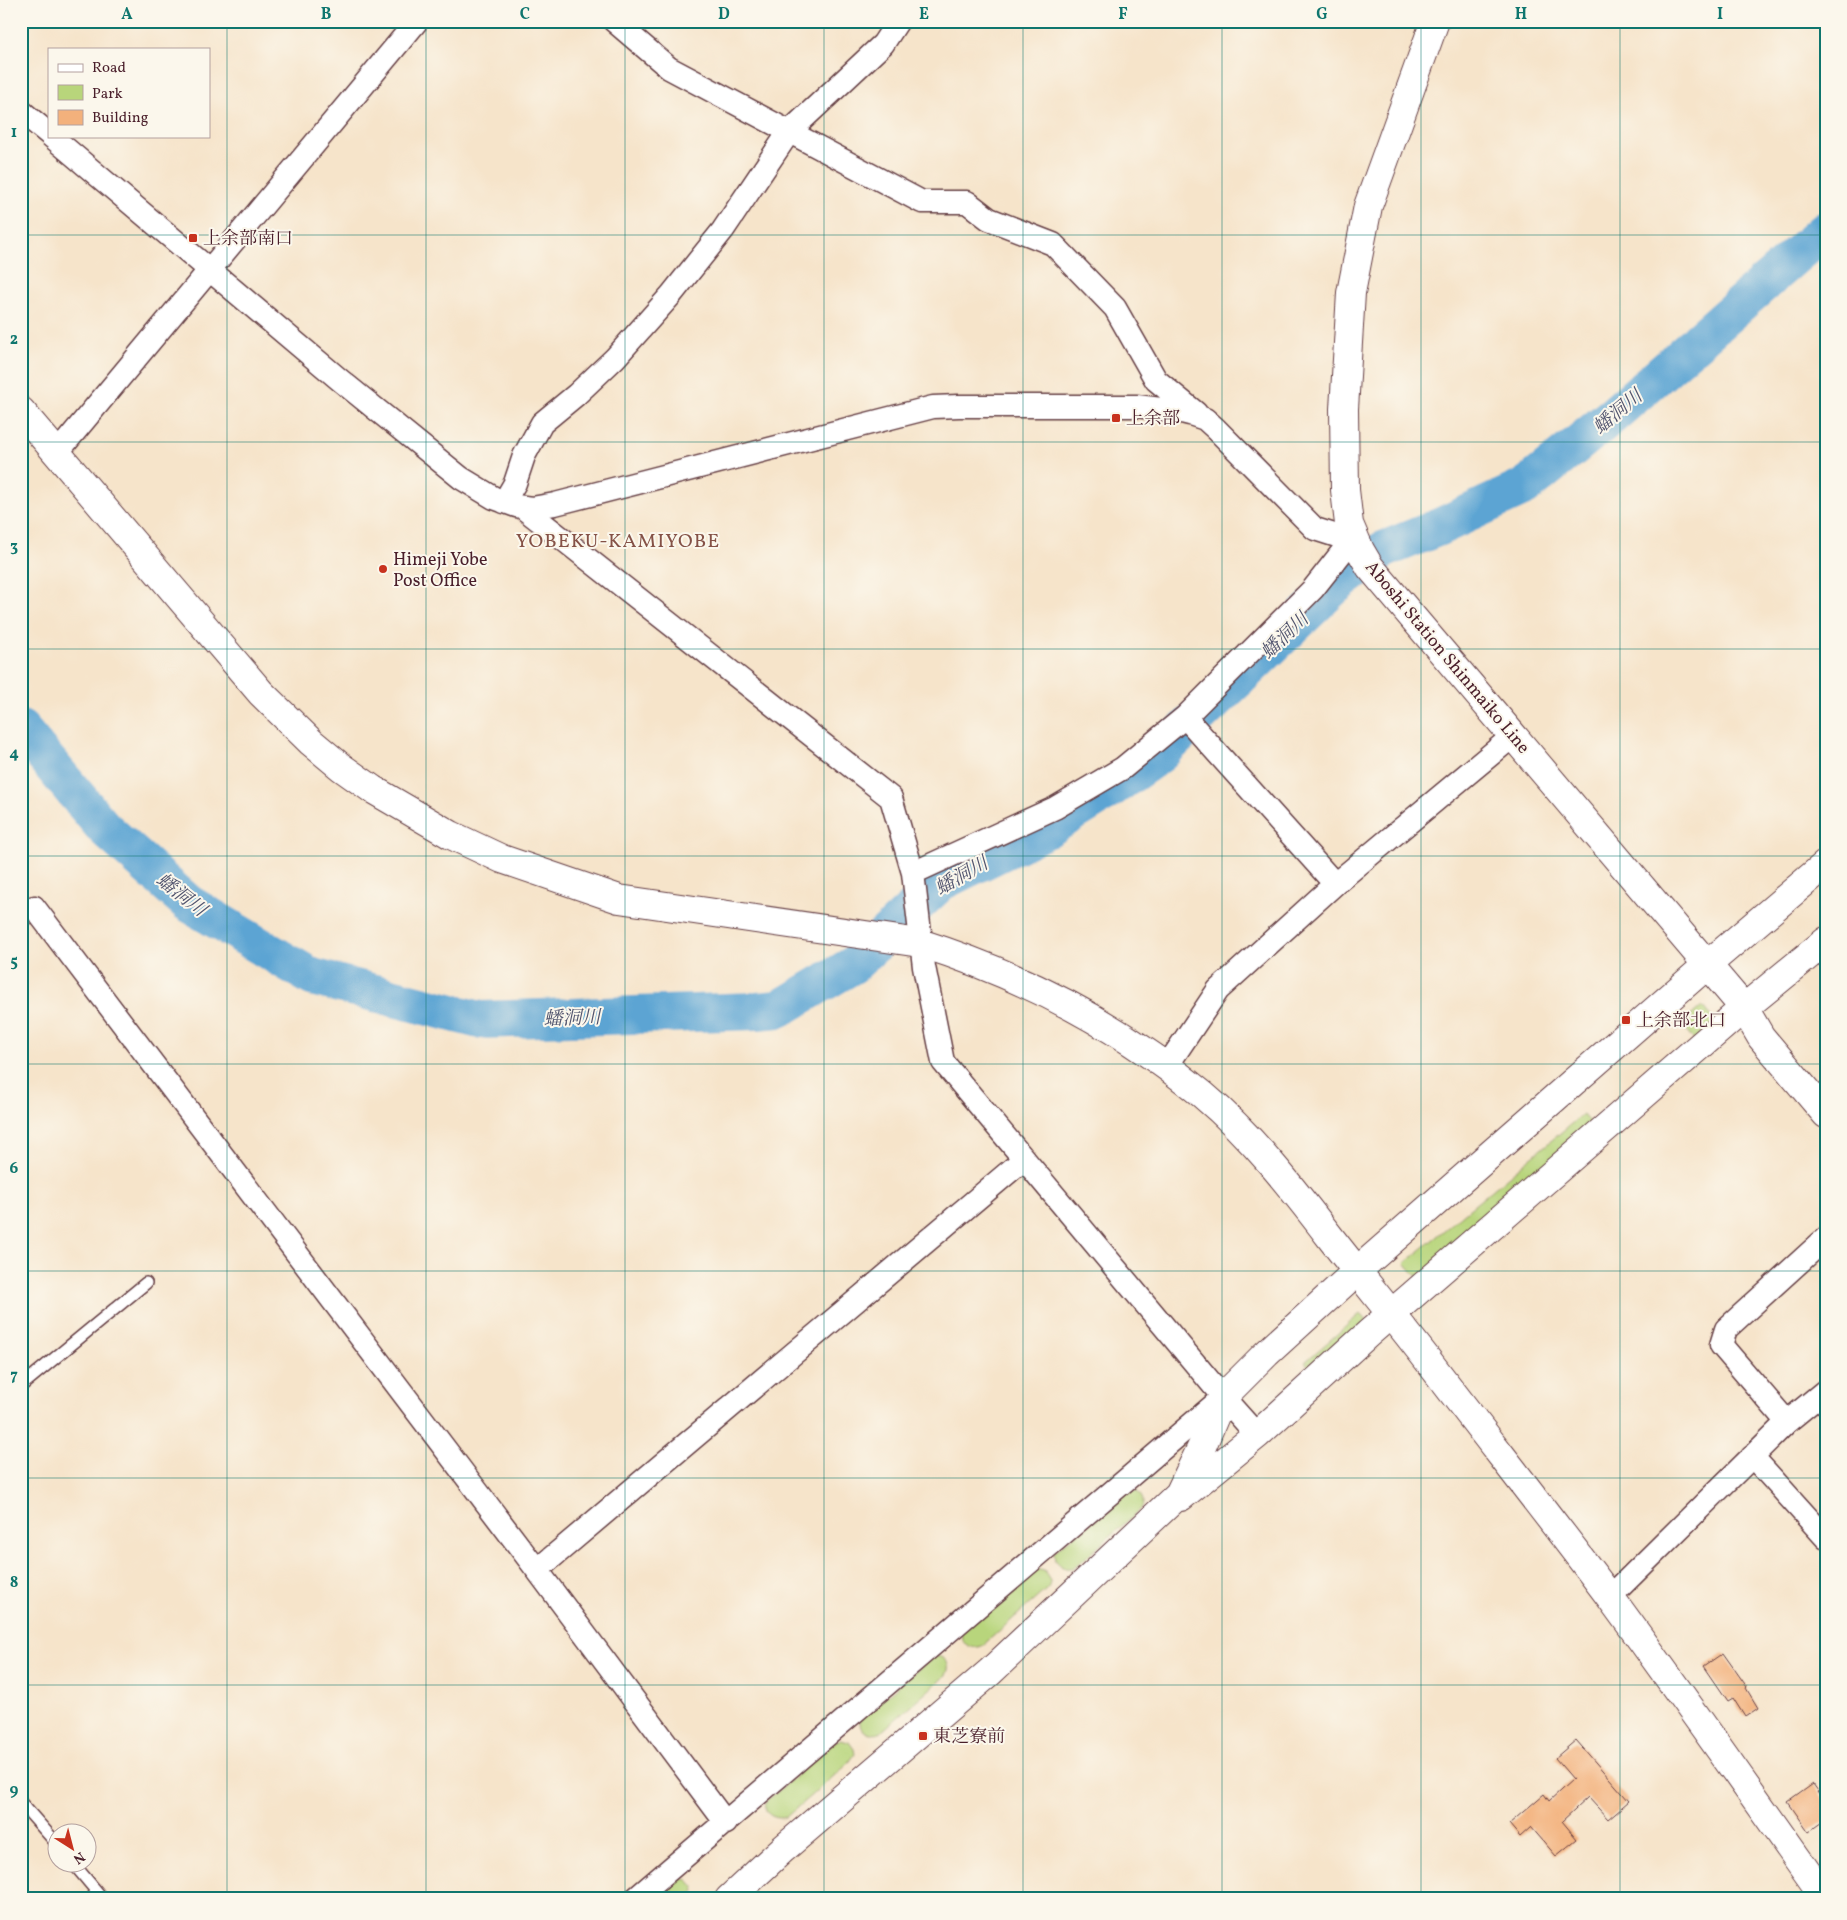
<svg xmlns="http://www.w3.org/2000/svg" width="1847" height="1920" viewBox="0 0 1847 1920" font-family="Vollkorn,'Noto Serif JP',serif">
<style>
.green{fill:#b8d57b;stroke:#817a53}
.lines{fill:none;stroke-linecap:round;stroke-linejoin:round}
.river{stroke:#5ba4d3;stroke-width:38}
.building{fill:#f3b17c}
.service-casing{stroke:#643d43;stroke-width:14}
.minor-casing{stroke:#643d43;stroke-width:25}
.tertiary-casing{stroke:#643d43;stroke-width:30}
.secondary-casing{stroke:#643d43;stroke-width:30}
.service{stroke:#fff;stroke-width:11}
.minor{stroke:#fff;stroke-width:22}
.tertiary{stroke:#fff;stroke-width:28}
.secondary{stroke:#fff;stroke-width:28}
.grid{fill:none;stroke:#0f766e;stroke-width:1;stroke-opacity:0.55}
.poi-dot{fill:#c8321e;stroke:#fbf7ec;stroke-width:2}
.labels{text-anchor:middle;stroke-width:4;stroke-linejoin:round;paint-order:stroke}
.poi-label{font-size:18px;fill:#4a1f2b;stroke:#fbf7ec;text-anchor:start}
.street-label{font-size:18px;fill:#4a1f2b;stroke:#fbf7ec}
.water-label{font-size:19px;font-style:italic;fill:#51546e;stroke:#fbf7ec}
.quarter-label{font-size:20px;letter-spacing:1px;fill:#855247;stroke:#fbf7ec}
.neatline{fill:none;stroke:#0f766e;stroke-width:2}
.grid-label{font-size:16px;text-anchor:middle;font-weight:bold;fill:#0f766e}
</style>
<rect width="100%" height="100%" fill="#fbf7ec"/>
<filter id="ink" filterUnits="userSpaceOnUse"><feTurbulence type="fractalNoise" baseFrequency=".02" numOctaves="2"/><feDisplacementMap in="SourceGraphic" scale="10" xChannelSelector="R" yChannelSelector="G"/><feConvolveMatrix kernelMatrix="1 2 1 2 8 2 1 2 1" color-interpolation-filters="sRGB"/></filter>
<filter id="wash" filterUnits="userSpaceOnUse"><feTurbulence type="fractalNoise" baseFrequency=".0096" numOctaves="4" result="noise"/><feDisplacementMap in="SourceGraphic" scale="20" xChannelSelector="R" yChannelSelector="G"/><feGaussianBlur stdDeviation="1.12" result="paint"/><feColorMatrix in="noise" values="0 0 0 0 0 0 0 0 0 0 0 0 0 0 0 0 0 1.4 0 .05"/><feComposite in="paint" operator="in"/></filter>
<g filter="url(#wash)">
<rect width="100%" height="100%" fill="#f6e4ca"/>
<path class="green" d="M1702 1006 1721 1028 1699 1046 1681 1024Z
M1583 1114 1602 1137 1425 1286 1405 1263Z
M1360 1314 1370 1325 1315 1374 1305 1362Z
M1128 1490 1137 1491C1143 1498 1145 1501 1141 1509L1075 1567C1066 1570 1062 1568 1055 1561L1054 1552Z
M1035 1569 1044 1571C1050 1578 1052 1580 1048 1588L982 1646C973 1649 969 1647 962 1641L961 1631Z
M934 1656C945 1656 952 1664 946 1675L880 1733 870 1734C862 1731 859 1726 860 1718Z
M840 1740 849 1742 854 1749 855 1754 848 1764 786 1817C775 1821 759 1812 768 1800L835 1741Z
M678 1878 688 1880 694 1887 695 1891 690 1899H652Z"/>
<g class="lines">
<path class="river" d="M21 729 104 828 188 903 312 977 480 1020 757 1011 779 1009 853 965 941 882 1044 831 1102 795 1159 755 1334 587 1383 550 1437 528 1525 487 1613 415 1826 229"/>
</g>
<g id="blocks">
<path class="building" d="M1723 1653 1747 1687 1746 1688 1758 1708 1745 1717 1733 1698 1728 1701 1704 1666Z
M1576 1740 1629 1801 1608 1819 1588 1797 1562 1821 1577 1839 1556 1856 1531 1827 1520 1837 1509 1824 1544 1794 1549 1801 1573 1779 1555 1758Z
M1813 1784 1826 1802V1820L1809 1832 1788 1802Z"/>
</g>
</g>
<g filter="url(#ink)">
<use href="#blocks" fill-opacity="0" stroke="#643d43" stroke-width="1"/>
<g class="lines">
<g class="service-casing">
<path id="service" d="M21 1386 146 1283
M21 1803 58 1845
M72 1862 103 1899"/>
</g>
<g class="minor-casing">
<path id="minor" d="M614 21 669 68 922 202H967L989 219 1053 244 1115 308 1156 380 1196 413
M21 111 49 134
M51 136 340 380 461 478 494 498 516 506 532 508 555 504 933 407 959 406H1136L1178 411 1190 414 1205 419 1216 429 1315 529 1337 536 1354 537
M57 453 417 21
M504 502 515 483 524 456 542 423 576 395 615 358 671 295 723 230 789 132 883 44 898 21
M522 507 891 798 913 873 924 967 943 1062 1223 1397 1257 1435
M1185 717 1335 884
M913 873 1055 808 1123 768 1185 717 1313 589 1354 537
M34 907 537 1570 726 1823
M1167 1066 1218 990 1335 884 1513 736
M1787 1422 1721 1345 1726 1329 1826 1238
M1752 1456 1826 1538
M537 1570 1023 1160
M1610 1597 1787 1422 1826 1390
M635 1899 1222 1398"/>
</g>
<g class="tertiary-casing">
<path id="tertiary" d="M21 411 261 693 311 742 341 767 372 789 451 835 502 859 619 899 920 943C1024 976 1119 1025 1203 1095 1253 1137 1293 1189 1333 1241 1366 1283 1401 1325 1433 1367 1492 1444 1552 1520 1610 1597 1683 1696 1754 1798 1826 1899
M1181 1497 1257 1435 1369 1333 1744 1008 1826 941
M729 1899 783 1849 990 1672 1179 1494 1203 1444 1223 1397 1266 1354 1357 1271 1707 965 1826 864"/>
</g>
<g class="secondary-casing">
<path id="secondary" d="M1435 21 1368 206 1351 293 1344 409 1345 490 1349 524 1360 550 1370 567 1744 1008 1761 1037 1826 1114"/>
</g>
<use href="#service" class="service"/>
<use href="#minor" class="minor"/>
<use href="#tertiary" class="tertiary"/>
<use href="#secondary" class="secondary"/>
</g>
</g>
<path class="grid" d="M227 21V1899M426 21V1899M625 21V1899M824 21V1899M1023 21V1899M1222 21V1899M1421 21V1899M1620 21V1899M21 235H1826M21 442H1826M21 649H1826M21 856H1826M21 1064H1826M21 1271H1826M21 1478H1826M21 1685H1826"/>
<g class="poi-dot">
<rect x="188" y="233" width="10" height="10" rx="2.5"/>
<rect x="1111" y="413" width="10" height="10" rx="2.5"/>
<circle cx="383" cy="569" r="5"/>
<rect x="1621" y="1015" width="10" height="10" rx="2.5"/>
<rect x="918" y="1731" width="10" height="10" rx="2.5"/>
</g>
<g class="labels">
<g class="poi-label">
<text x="203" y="244">上余部南口</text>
<text x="1126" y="424">上余部</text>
<text x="393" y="565">Himeji Yobe<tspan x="393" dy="21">Post Office</tspan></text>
<text x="1636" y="1026">上余部北口</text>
<text x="933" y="1742">東芝寮前</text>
</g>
<g class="street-label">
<text transform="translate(1448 657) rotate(50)" y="6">Aboshi Station Shinmaiko Line</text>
</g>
<g class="water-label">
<text transform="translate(1617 411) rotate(-40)" y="7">蟠洞川</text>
<text transform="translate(1284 635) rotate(-44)" y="7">蟠洞川</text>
<text transform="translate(961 875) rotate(-30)" y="7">蟠洞川</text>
<text transform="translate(182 894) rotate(38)" y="7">蟠洞川</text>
<text transform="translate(572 1017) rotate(-2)" y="7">蟠洞川</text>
</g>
<g class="quarter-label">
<text x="618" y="547">YOBEKU-KAMIYOBE</text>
</g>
</g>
<rect width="1847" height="1920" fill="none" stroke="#fbf7ec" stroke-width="55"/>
<rect x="48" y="48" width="162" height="90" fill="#fbf7ec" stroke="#b4a19f"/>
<rect x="58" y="64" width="25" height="8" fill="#ffffff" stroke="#b4a19f"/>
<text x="92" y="72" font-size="15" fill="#4a1f2b">Road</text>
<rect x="58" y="85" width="25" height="15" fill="#b8d57b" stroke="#b4a19f"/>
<text x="92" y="98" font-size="15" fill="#4a1f2b">Park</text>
<rect x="58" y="110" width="25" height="15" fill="#f3b17c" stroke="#b4a19f"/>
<text x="92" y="122" font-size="15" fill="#4a1f2b">Building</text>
<g transform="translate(72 1848) rotate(144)"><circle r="24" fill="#fbf7ec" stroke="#b4a19f"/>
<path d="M0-4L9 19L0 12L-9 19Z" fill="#c8321e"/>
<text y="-8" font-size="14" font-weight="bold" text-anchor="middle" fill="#4a1f2b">N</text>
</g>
<rect x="28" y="28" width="1792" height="1864" class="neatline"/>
<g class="grid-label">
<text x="127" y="19">A</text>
<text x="326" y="19">B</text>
<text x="525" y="19">C</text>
<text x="724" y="19">D</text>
<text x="924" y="19">E</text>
<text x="1123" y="19">F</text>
<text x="1322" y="19">G</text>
<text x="1521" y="19">H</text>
<text x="1720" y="19">I</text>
<text x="14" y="137">1</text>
<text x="14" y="344">2</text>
<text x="14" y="551">3</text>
<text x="14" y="758">4</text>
<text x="14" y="966">5</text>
<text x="14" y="1173">6</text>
<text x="14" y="1380">7</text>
<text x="14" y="1587">8</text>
<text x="14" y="1795">9</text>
</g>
</svg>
